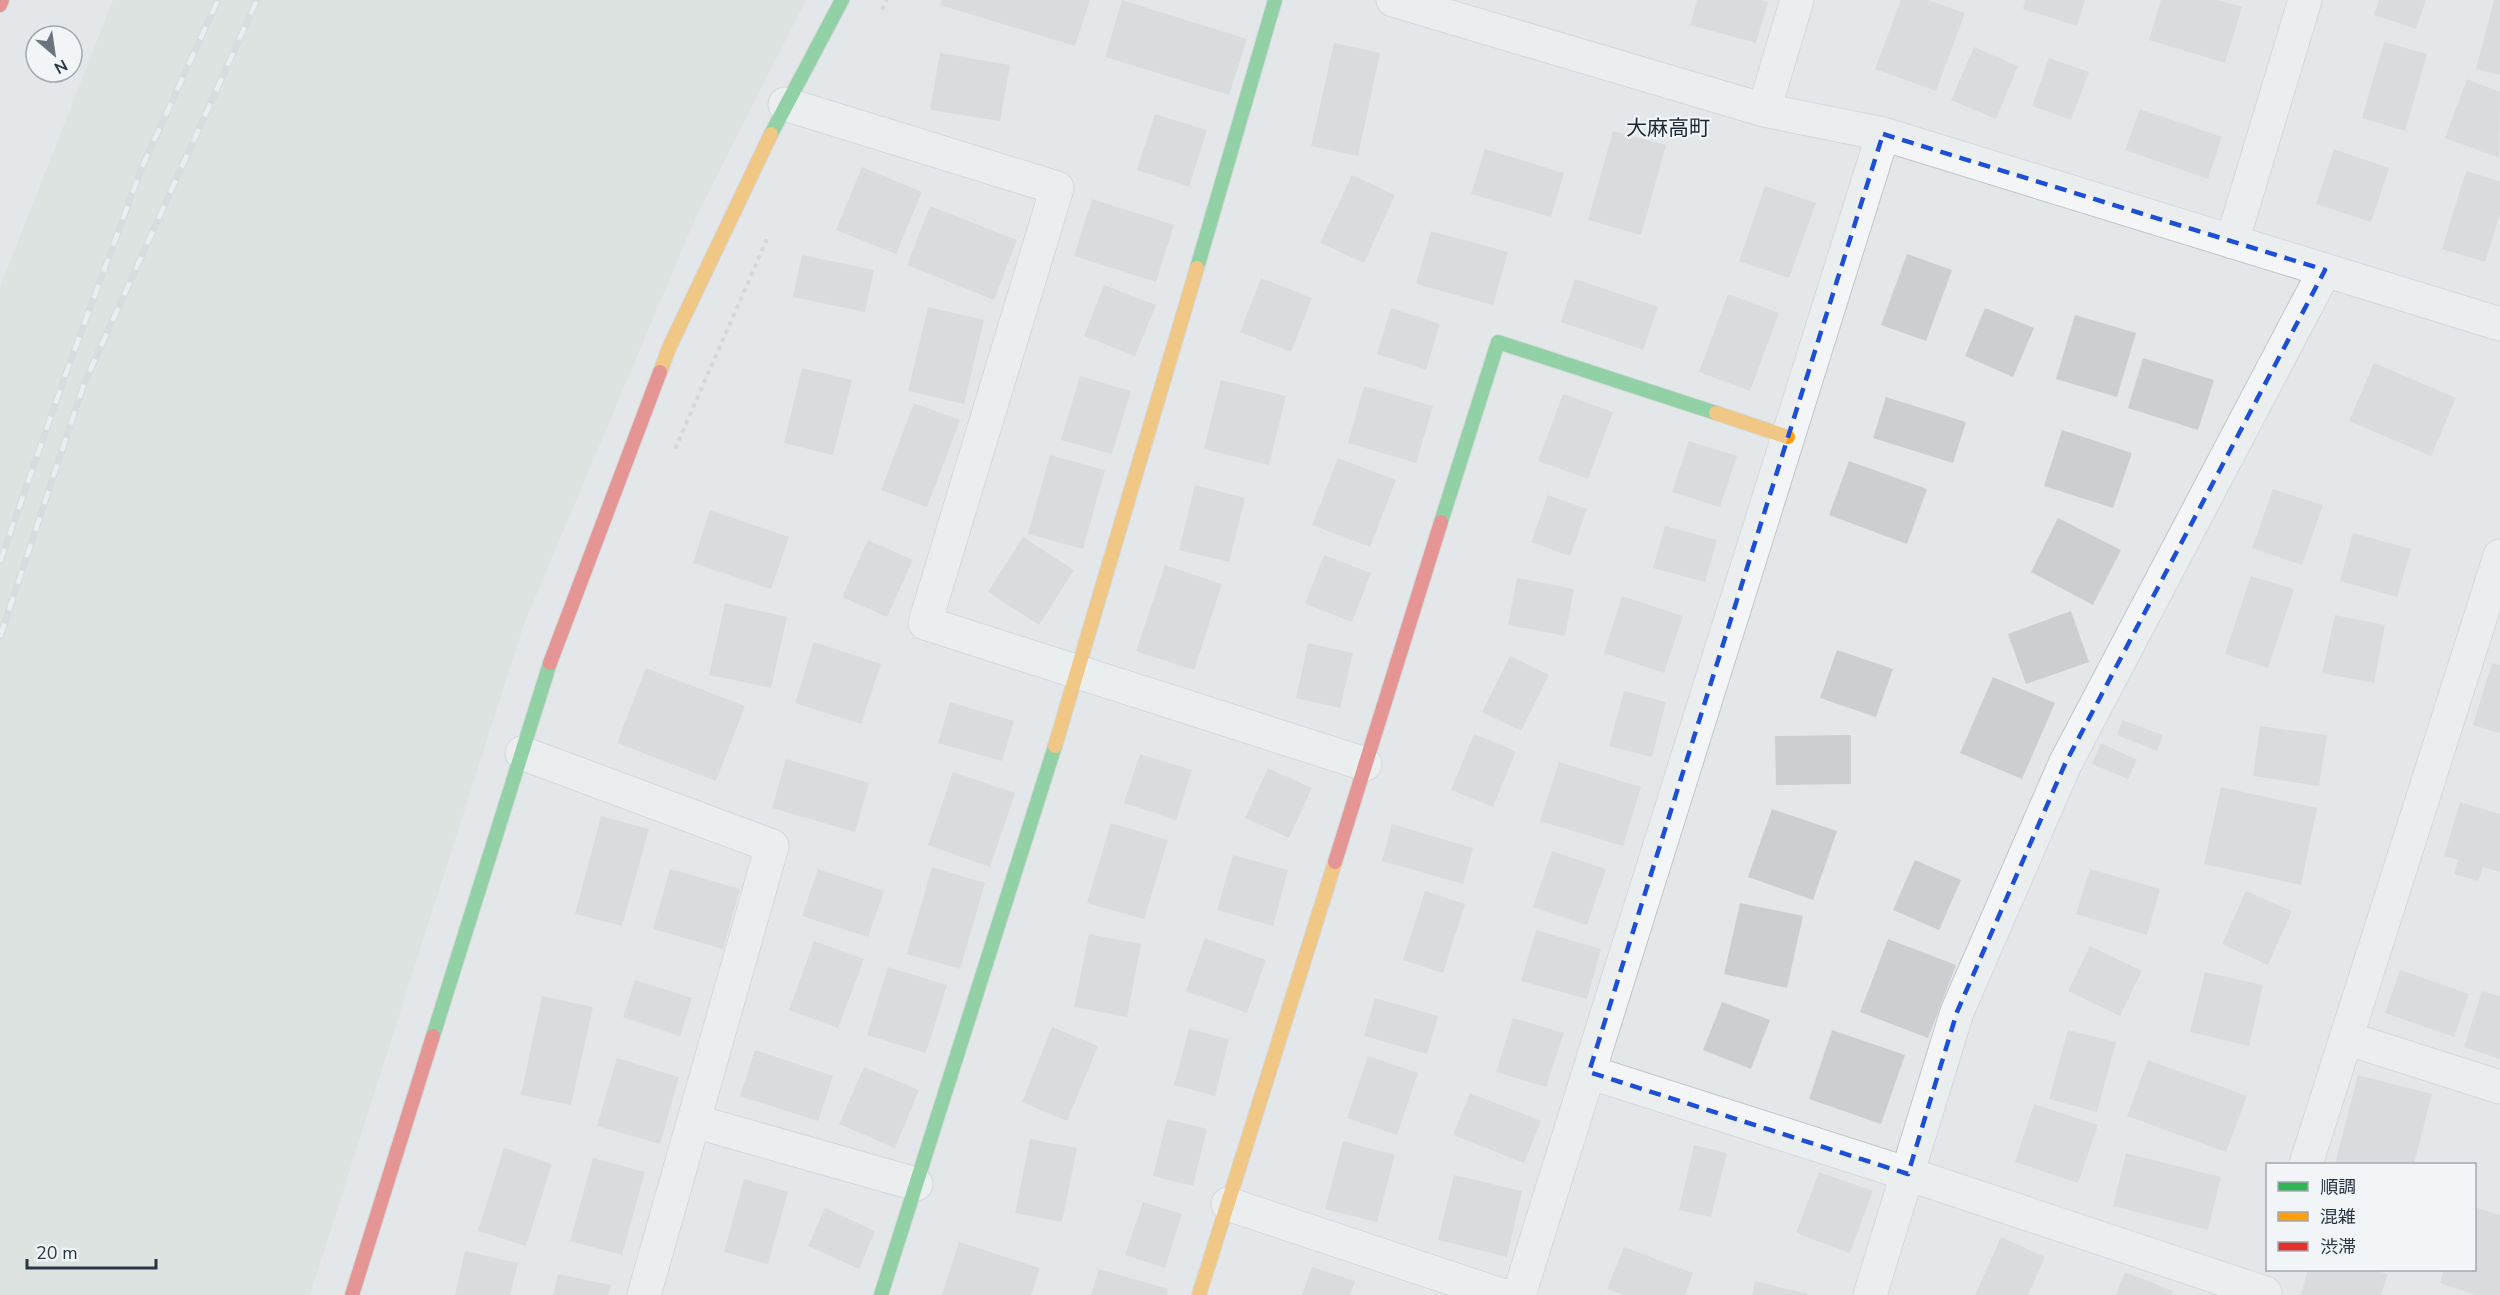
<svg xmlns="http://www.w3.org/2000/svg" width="2500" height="1295" viewBox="0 0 2500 1295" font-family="'Nunito Sans','Noto Sans JP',sans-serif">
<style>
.green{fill:#d6ddd4}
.building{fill:#cccfd1}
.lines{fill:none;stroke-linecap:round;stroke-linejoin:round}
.street-casing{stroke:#c2c5c7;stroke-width:35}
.fast-casing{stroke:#c2c5c7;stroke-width:16}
.slow-casing{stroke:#c2c5c7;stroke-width:16}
.jam-casing{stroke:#c2c5c7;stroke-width:16}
.path{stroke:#c3c6c9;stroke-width:4;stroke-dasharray:4.5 4.5;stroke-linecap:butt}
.street{stroke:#f3f5f6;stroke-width:33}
.fast{stroke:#30b455;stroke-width:14}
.slow{stroke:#ff9f0a;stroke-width:14}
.jam{stroke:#e5322d;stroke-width:14}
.rail-casing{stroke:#cccfd1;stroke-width:7}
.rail{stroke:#f2f5f8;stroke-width:4.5;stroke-dasharray:14;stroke-linecap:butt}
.marked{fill:none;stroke:#1d4ed8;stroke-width:4.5;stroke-dasharray:12 8;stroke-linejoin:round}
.labels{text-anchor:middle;stroke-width:4.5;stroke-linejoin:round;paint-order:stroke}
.quarter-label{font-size:21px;fill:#1c2734;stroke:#f2f5f8}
</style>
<rect width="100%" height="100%" fill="#e4e7e9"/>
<path class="green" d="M113 0H806L696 217 524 624 310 1295H0V287Z"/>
<path class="building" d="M942 0H1090L1075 46 940 5Z
M1122 0 1247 39 1229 95 1105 57Z
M1697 0H1760L1768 2 1756 43 1690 25Z
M1901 0H1928L1965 13 1936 91 1875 69Z
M2025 0H2085L2077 26 2023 9Z
M2161 0H2217L2242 7 2225 63 2149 40Z
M2379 0H2426L2416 29 2374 15Z
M2494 0H2500V75L2476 69Z
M2384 42 2427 54 2405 131 2362 118Z
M1334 43 1380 53 1358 156 1311 146Z
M1974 47 2018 66 1996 119 1951 100Z
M940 53 1010 65 1000 121 930 110Z
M2049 58 2089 72 2071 120 2032 106Z
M2467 79 2500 92 2499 158 2445 138Z
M2140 109 2222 137 2208 179 2125 150Z
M1155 114 1207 130 1189 187 1137 170Z
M1613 131 1666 145 1641 235 1588 220Z
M1485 149 1564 173 1551 217 1471 194Z
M2334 149 2389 168 2371 222 2316 204Z
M862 167 922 192 896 254 836 230Z
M2466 171 2500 181V214L2485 262 2442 249Z
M1352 175 1395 195 1364 263 1320 243Z
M1765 186 1816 203 1789 278 1739 261Z
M1092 199 1174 225 1156 282 1074 256Z
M930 206 1017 240 994 300 907 265Z
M1431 231 1508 252 1493 305 1416 284Z
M1907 254 1952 270 1926 341 1881 325Z
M802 255 874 270 865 312 793 297Z
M1261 278 1312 298 1291 352 1240 332Z
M1575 279 1658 307 1643 350 1561 322Z
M1104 285 1156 305 1135 356 1084 336Z
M1728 294 1779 313 1750 391 1699 372Z
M928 307 984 320 964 404 908 391Z
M1391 308 1440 324 1426 370 1377 354Z
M1985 308 2034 328 2013 377 1965 356Z
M2075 315 2136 333 2117 397 2056 379Z
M2143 358 2214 380 2198 430 2128 408Z
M2374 363 2456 398 2431 456 2349 421Z
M802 368 852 380 833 455 784 443Z
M1080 376 1131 391 1112 454 1061 440Z
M1221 380 1286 396 1269 465 1204 449Z
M1364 386 1433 406 1416 463 1348 443Z
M1563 394 1613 412 1588 479 1538 461Z
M1886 397 1966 422 1953 463 1873 438Z
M914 403 960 420 927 507 881 490Z
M2062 430 2132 453 2113 508 2044 486Z
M1689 441 1737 456 1720 507 1672 492Z
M1050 455 1105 470 1083 549 1028 534Z
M1338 458 1396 480 1370 547 1312 525Z
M1849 461 1927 489 1907 544 1829 515Z
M1195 485 1245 498 1229 562 1179 550Z
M2273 489 2323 505 2302 565 2252 548Z
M1548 495 1587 509 1570 556 1531 542Z
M710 510 789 537 771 589 693 563Z
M2058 518 2121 550 2093 605 2031 572Z
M1665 526 1717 540 1705 582 1653 568Z
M2353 533 2411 549 2397 597 2340 581Z
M1023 537 1074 570 1039 625 988 592Z
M868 540 913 560 887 617 842 597Z
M1324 555 1371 573 1352 622 1305 604Z
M1165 565 1222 584 1194 670 1136 651Z
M2251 576 2294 589 2268 668 2225 654Z
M1517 578 1574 589 1565 636 1508 625Z
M1622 596 1683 616 1664 673 1604 653Z
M725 603 787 617 771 688 709 675Z
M2071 611 2089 662 2026 684 2008 634Z
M2335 615 2385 625 2374 683 2322 673Z
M814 642 881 664 861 724 795 703Z
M1308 643 1353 653 1340 708 1296 698Z
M1837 650 1893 669 1876 717 1820 698Z
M1510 656 1549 675 1521 731 1482 712Z
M2492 663 2500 665V733L2473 725Z
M646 668 745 706 716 781 617 743Z
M1993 677 2055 703 2022 779 1960 753Z
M1624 691 1666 702 1652 757 1609 746Z
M950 702 1014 721 1002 761 938 743Z
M2122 720 2163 735 2157 751 2117 735Z
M2260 726 2327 735 2319 786 2253 776Z
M1474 734 1516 751 1493 807 1451 790Z
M1851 735V784L1776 785 1775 736Z
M2101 743 2137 760 2128 779 2092 764Z
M1140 754 1192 770 1176 820 1124 803Z
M786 759 869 783 855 832 772 808Z
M1559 762 1641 787 1623 846 1540 821Z
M1268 768 1312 788 1289 838 1245 818Z
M953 772 1015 793 990 867 928 845Z
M2221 787 2317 808 2301 885 2204 864Z
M2460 802 2500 814V872L2483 867 2478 881 2454 874 2458 860 2444 856Z
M1772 809 1837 831 1813 900 1748 877Z
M601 816 649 829 622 926 575 914Z
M1111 823 1168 840 1144 919 1087 903Z
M1392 824 1473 848 1463 884 1382 861Z
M1552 851 1606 869 1587 925 1533 907Z
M1233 855 1288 870 1273 926 1217 910Z
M1915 860 1961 880 1939 930 1893 910Z
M932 867 985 883 960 969 907 954Z
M670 869 740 889 723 949 653 929Z
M818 869 884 891 868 937 802 916Z
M2090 869 2160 889 2147 935 2076 914Z
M1425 891 1465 904 1443 973 1403 960Z
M2246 891 2292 911 2268 965 2222 944Z
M1740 903 1803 916 1787 988 1724 974Z
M1536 930 1601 949 1587 999 1521 981Z
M1089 934 1141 944 1127 1017 1074 1007Z
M1205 938 1266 960 1247 1013 1186 991Z
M1888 939 1956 965 1928 1038 1860 1012Z
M814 941 864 959 838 1028 789 1010Z
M2090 946 2142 971 2120 1016 2068 991Z
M888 967 947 985 926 1053 867 1035Z
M2400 970 2469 994 2454 1037 2385 1013Z
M2205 972 2263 985 2249 1046 2190 1032Z
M635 980 692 998 680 1036 623 1017Z
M2482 991 2500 996V1059L2464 1047Z
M542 996 593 1007 571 1105 521 1095Z
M1375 998 1438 1016 1427 1054 1364 1036Z
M1722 1002 1770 1020 1751 1069 1703 1050Z
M1513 1018 1564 1033 1546 1087 1496 1072Z
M1052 1027 1098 1046 1067 1121 1022 1102Z
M1189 1029 1229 1039 1215 1096 1174 1085Z
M1832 1030 1905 1055 1881 1124 1809 1099Z
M2068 1030 2116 1042 2097 1112 2049 1099Z
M755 1050 833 1076 818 1121 740 1096Z
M1368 1056 1418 1073 1397 1135 1347 1118Z
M617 1058 679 1077 660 1144 597 1126Z
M2148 1060 2247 1096 2226 1152 2127 1116Z
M864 1067 919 1090 895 1148 839 1124Z
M2358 1075 2432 1094 2414 1164H2335Z
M1470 1093 1541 1121 1524 1163 1453 1135Z
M2034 1104 2098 1125 2078 1183 2015 1162Z
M1167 1119 1207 1129 1193 1186 1153 1176Z
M1030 1139 1077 1148 1062 1222 1015 1213Z
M1343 1141 1395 1155 1377 1222 1325 1209Z
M1694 1145 1727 1153 1711 1217 1679 1210Z
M504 1148 552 1164 526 1246 478 1231Z
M2126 1153 2221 1177 2208 1230 2113 1206Z
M593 1158 645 1172 622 1255 570 1241Z
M1819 1172 1873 1191 1850 1253 1796 1233Z
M1454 1175 1522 1191 1507 1257 1438 1240Z
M744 1179 788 1192 768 1264 724 1252Z
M1143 1202 1182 1214 1165 1268 1125 1255Z
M2474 1207 2500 1215V1295H2476L2440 1283 2444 1270H2474Z
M825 1208 875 1231 859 1269 808 1246Z
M2001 1237 2045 1257 2028 1295H1975Z
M959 1242 1040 1268 1031 1295H942Z
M1624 1247 1693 1273 1685 1295H1623L1607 1289Z
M465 1251 518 1263 510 1295H455Z
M1312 1267 1355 1281 1350 1295H1302Z
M1099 1269 1168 1289 1167 1295H1091Z
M2308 1270H2373L2388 1274 2381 1295H2303L2301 1294Z
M2125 1272 2173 1291 2172 1295H2116Z
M558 1274 611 1285 608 1295H553Z
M1755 1281 1807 1294V1295H1752Z"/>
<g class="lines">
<g class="street-casing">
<path id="street" d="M1393 0 1764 110 1883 134 2500 324
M785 104 1057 188 925 623 1365 764
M1764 110 1797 0
M2232 242 2305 0
M522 753 772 846 644 1295
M2346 1038 2500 1087
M1589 1072 1908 1174 2265 1293
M694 1121 916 1184
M2306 1164 2500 556
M1228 1204 1501 1295
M1519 1295 1883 134
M1870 1295 1957 1012 2065 764 2325 270"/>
</g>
<g class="fast-casing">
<path id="fast" d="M771 134 842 0
M1197 268 1275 0
M1441 522 1498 342 1716 413
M433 1036 550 663
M881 1295 1055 746"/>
</g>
<g class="slow-casing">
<path id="slow" d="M660 372 669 348 771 134
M1716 413 1788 437
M1055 746 1197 268
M1199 1295 1335 862"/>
</g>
<g class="jam-casing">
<path id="jam" d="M0 5 2 0
M550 663 660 372
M1335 862 1441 522
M352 1295 433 1036"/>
</g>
<path class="path" d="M882 10 887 0
M675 449 767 239"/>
<use href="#street" class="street"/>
<use href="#fast" class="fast"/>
<use href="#slow" class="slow"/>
<use href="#jam" class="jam"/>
<g class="rail-casing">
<path id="rail" d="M0 562 65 376 142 167 218 0
M0 637 84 384 257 0"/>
</g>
<use href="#rail" class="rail"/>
</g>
<path d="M0 0H2500V1295H0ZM1883 134 2325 270 2065 764 1957 1012 1908 1174 1589 1072Z" fill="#e4e7e9" fill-opacity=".55" fill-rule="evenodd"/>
<path class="marked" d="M1883 134 2325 270 2065 764 1957 1012 1908 1174 1589 1072Z"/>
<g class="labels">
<g class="quarter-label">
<text x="1668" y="135">大麻高町</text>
</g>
</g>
<rect x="2266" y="1163" width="210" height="108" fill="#f2f5f8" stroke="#a2a9b0" stroke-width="1.5"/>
<rect x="2278" y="1182" width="30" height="9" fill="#30b455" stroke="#a2a9b0" stroke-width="1.5"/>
<text x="2320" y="1193" font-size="18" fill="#2a3643">順調</text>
<rect x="2278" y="1212" width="30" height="9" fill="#ff9f0a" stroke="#a2a9b0" stroke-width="1.5"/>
<text x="2320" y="1223" font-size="18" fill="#2a3643">混雑</text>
<rect x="2278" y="1242" width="30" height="9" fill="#e5322d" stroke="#a2a9b0" stroke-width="1.5"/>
<text x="2320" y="1253" font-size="18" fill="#2a3643">渋滞</text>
<g transform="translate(54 54) rotate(151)"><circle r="28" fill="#f2f5f8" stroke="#a2a9b0" stroke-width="1.5"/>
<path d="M0-4.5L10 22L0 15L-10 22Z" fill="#6b747d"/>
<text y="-9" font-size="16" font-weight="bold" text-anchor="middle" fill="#2a3643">N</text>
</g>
<path d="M27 1259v9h129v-9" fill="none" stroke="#2a3643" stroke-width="3"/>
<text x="36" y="1259" font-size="18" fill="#2a3643" stroke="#f2f5f8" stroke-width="4.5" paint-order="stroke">20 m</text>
</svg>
